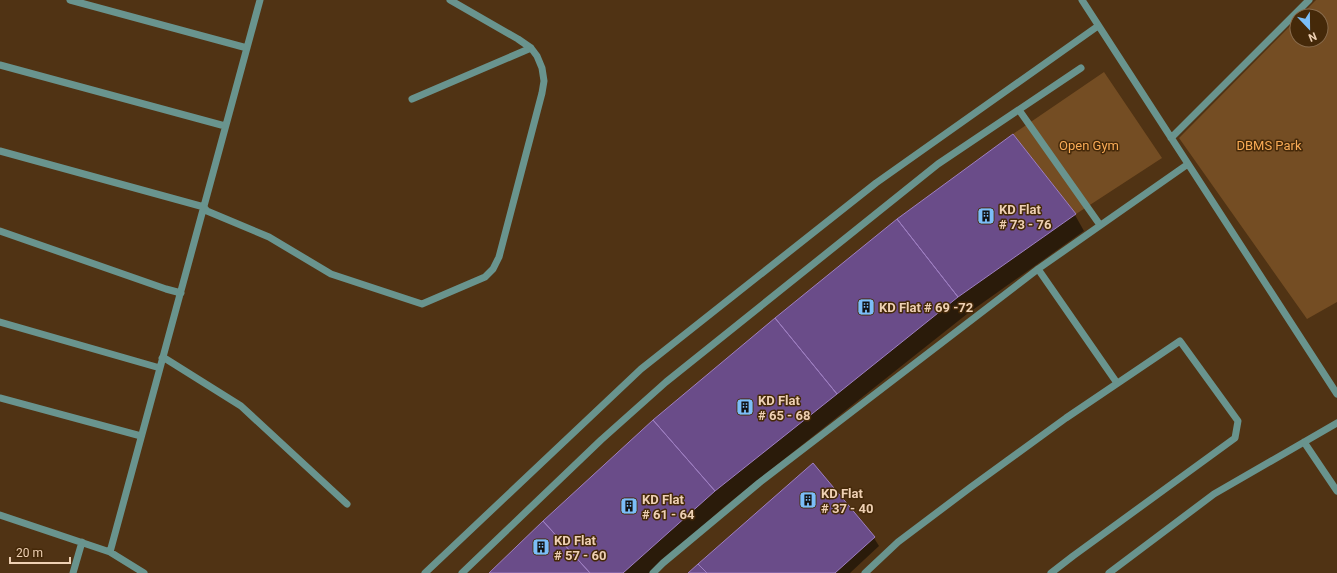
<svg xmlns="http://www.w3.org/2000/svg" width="1337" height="573" viewBox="0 0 1337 573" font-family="Roboto,sans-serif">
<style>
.green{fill:#744d23}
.shadow{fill:#0007}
.building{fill:#6a4c89;stroke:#9e7fc1}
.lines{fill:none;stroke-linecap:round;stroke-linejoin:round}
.minor{stroke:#69948e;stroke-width:7}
.labels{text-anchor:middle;stroke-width:3;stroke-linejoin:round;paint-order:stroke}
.park-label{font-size:13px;fill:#f9ab56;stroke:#452909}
.poi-label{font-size:13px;font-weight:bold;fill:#eed0b3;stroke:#452909;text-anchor:start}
</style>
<rect width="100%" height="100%" fill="#503314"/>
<path class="green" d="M1316 0H1337V302L1307 319 1179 138 1297 19V40H1321V16H1300Z
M1104 72 1162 158 1076 214 1013 134Z"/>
<path class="shadow" d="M1075 215 1084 231 967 314 724 507 650 573H490Z
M813 465 874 538 879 546 850 573H689Z"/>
<path class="building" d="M1013 134 1076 214 958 297 897 219Z
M897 219 958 297 837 394 775 318Z
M775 318 837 394 715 491 653 420Z
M653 420 715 491 623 573H590L543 521Z
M813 463 875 537 835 573H707L698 564Z
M543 521 590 573H489Z
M698 564 707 573H688Z"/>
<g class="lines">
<path class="minor" d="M70 0 247 48
M1082 0 1337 394
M0 65 225 126
M412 99 531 48
M1019 110 1100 225
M1171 138 1309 0
M0 151 204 207 207 211 269 237 331 274 422 304 485 277 493 269 499 257 542 93 544 81 542 68 537 56 531 48 518 39 450 0
M0 231 166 289 181 293
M1038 269 1117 383
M0 322 160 368
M162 358 166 359 241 406 347 504
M0 398 141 436
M1304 442 1337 491
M0 515 110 552 144 573
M110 552 260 0
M73 573 82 542
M425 573 641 369 876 183 1098 26
M462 573 601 440 666 382 938 164 1081 68
M653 573 663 563 759 483 1038 269 1188 164
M865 573 898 542 971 487 1066 418 1180 341 1238 421 1235 438 1073 556 1051 573
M1109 573 1214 494 1337 423"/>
</g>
<defs>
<g id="building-square" transform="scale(0.9)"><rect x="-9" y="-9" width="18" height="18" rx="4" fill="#7bbef8" stroke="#452909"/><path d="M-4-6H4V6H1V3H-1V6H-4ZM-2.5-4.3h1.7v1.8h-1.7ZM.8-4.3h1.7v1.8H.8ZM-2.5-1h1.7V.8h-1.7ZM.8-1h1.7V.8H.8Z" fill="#111"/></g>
</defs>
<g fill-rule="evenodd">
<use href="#building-square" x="986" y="216"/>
<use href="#building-square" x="866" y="307"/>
<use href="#building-square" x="745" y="407"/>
<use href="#building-square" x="808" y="500"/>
<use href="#building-square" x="629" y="506"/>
<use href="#building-square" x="541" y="547"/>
</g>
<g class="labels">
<g class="park-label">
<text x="1089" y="150">Open Gym</text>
<text x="1269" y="150">DBMS Park</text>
</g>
<g class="poi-label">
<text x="999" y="214">KD Flat<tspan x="999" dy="15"># 73 - 76</tspan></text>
<text x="879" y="312">KD Flat # 69 -72</text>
<text x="758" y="405">KD Flat<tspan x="758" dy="15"># 65 - 68</tspan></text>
<text x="821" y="498">KD Flat<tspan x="821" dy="15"># 37 - 40</tspan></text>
<text x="642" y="504">KD Flat<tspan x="642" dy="15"># 61 - 64</tspan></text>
<text x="554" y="545">KD Flat<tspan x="554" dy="15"># 57 - 60</tspan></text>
</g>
</g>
<g transform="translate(1309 28) rotate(158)"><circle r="19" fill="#452909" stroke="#896c4d"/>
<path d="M0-3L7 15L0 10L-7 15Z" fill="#7bbef8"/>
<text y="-6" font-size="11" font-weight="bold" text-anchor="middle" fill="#eed0b3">N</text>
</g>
<path d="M10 557v6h60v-6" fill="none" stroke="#eed0b3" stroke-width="2"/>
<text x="16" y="557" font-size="12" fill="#eed0b3" stroke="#452909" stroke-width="3" paint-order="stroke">20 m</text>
</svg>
